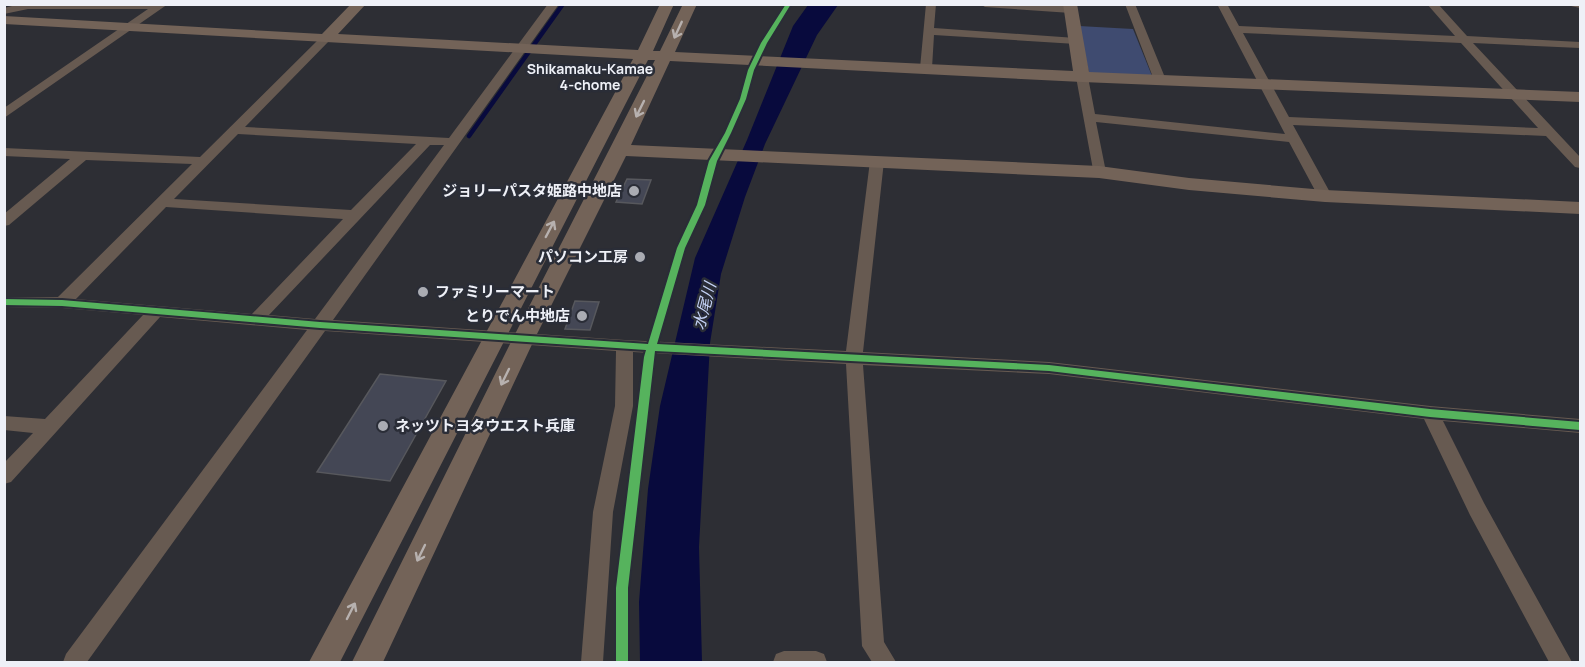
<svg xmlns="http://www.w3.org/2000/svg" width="1585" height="667" viewBox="0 0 1585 667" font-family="Manrope,'Noto Sans JP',sans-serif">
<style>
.green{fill:#3f4b70}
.water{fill:#080a3d}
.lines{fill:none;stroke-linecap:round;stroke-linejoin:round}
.stream{stroke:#080a3d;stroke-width:4.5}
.building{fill:#444755;stroke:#57585d;stroke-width:1.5}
.street{fill:#675a51;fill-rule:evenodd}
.secondary{fill:#736358;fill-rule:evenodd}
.cycleway-casing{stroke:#2a2d37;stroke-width:4}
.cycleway{fill:#56b35d;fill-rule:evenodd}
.oneway{stroke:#b7b1af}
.poi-dot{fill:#aaacb3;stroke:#2a2d37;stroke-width:2}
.labels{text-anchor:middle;stroke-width:5;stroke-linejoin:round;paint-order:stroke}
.far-neighbourhood-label{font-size:14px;font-weight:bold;fill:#eef0f7;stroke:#2a2d37}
.poi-label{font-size:15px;font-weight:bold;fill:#eef0f7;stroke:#2a2d37;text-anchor:end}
.water-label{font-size:16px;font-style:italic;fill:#c5d3f7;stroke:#2a2d37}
</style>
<rect width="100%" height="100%" fill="#2d2e34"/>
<path class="green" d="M1079 26 1133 29 1152 76 1089 73Z"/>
<path class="water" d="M808 5H838L817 35 765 144 745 197 721 274 710 343 699 547 702 662H640L639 602 648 489 660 406 695 258 747 140 793 26Z"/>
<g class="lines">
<path class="stream" d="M469 136 563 4"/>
</g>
<path class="building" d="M627 179 651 180 642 204 616 202Z
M575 301 599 302 590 330 565 329Z
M380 374 446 381 390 481 317 472Z"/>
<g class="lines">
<path class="street" d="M20 4H168L4 118V108L148 9H28L4 14V8Z
M548 4H559L333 320 625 340 846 351 870 161 872 158H882L884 161 863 352 1049 362 1430 406 1580 419V433L1443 421 1484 503 1572 662H1549L1470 515 1424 419 1049 374 863 365 884 642 896 662H872L862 646 846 364 633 352V406L613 512 603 662H581L593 512 615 406 616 351 325 331 87 662H63L66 654 307 330 160 317 11 482 4 484V463L33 433 4 430V416L45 419 143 315 62 308 4 307V297H58L192 164 86 160 9 225 4 226V214L70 159 4 156V148L200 157 322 36 326 35 331 38 330 40 245 127 449 138ZM238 134 416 144 351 210 174 199ZM430 145H444L315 319 269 315ZM166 207 343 219 252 314 76 299Z
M926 4H936L934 28 1076 38 1082 41 1076 44 934 35 932 68 926 71 920 68Z
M980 4C999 4 1064 1 1076 10L1071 13 985 7Z
M1125 4H1135L1166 80 1164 82 1160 84 1154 80Z
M1217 4H1227L1239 26 1455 36 1427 4H1438L1467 36 1580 42V48L1473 43 1580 157V168L1575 167 1546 136 1293 125 1332 196 1325 200 1318 196 1289 142 1096 122 1106 172 1099 176 1094 175 1076 77 1082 73 1088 77 1095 114 1285 134ZM1243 33 1461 43 1538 128 1289 117Z
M1562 4H1580V8Z
M784 651H816L824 654 827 662H773L776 654Z"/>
<path class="secondary" d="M351 4H366L338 34 638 50 660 4H674L653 51H660L683 4H697L675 52 1073 71 1063 4H1077L1089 72 1580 92V102L1082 82 670 61 631 145 1099 166 1189 178 1325 190 1580 202V214L1325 202 1189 190 1099 178 626 156 535 338 383 662H352L513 338 655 60H648L340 662H309L633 59 4 24V16L322 34Z"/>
<g class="cycleway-casing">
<path id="cycleway" d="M786 4H791L767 43 754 70 746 99 731 133 717 161 705 205 685 248 657 344 1049 365 1430 409 1580 422V430L1430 417 1049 371 655 351 628 588V662H616V588L644 357 646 350 320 328 62 306 4 305V299L62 300 320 322 648 344 677 248 697 205 709 161 725 133 740 99 748 70 761 43Z"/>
</g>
<use href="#cycleway" class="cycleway"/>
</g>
<defs><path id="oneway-shaft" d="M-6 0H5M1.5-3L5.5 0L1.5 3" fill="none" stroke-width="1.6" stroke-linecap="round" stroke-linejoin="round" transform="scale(1.5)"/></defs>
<g class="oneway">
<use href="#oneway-shaft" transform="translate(678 30) rotate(115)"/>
<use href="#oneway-shaft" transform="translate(640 109) rotate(116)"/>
<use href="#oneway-shaft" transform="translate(550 229) rotate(-62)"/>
<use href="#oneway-shaft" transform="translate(505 377) rotate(116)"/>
<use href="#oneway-shaft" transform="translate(421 553) rotate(116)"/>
<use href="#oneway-shaft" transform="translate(351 611) rotate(-63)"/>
</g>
<g class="poi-dot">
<circle cx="634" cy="191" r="6"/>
<circle cx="640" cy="257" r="6"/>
<circle cx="423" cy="292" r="6"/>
<circle cx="582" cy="316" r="6"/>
<circle cx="383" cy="426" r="6"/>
</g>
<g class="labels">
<g class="far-neighbourhood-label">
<text x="590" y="74">Shikamaku-Kamae<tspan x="590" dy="16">4-chome</tspan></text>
</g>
<g class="poi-label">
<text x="622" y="196">ジョリーパスタ姫路中地店</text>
<text x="628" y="262">パソコン工房</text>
<text x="435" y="297" text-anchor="start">ファミリーマート</text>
<text x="570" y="321">とりでん中地店</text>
<text x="395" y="431" text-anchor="start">ネッツトヨタウエスト兵庫</text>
</g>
<g class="water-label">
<text transform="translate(704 306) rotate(-75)" y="6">水尾川</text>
</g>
</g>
<rect width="1585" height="667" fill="none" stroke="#eef0f7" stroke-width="12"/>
</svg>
